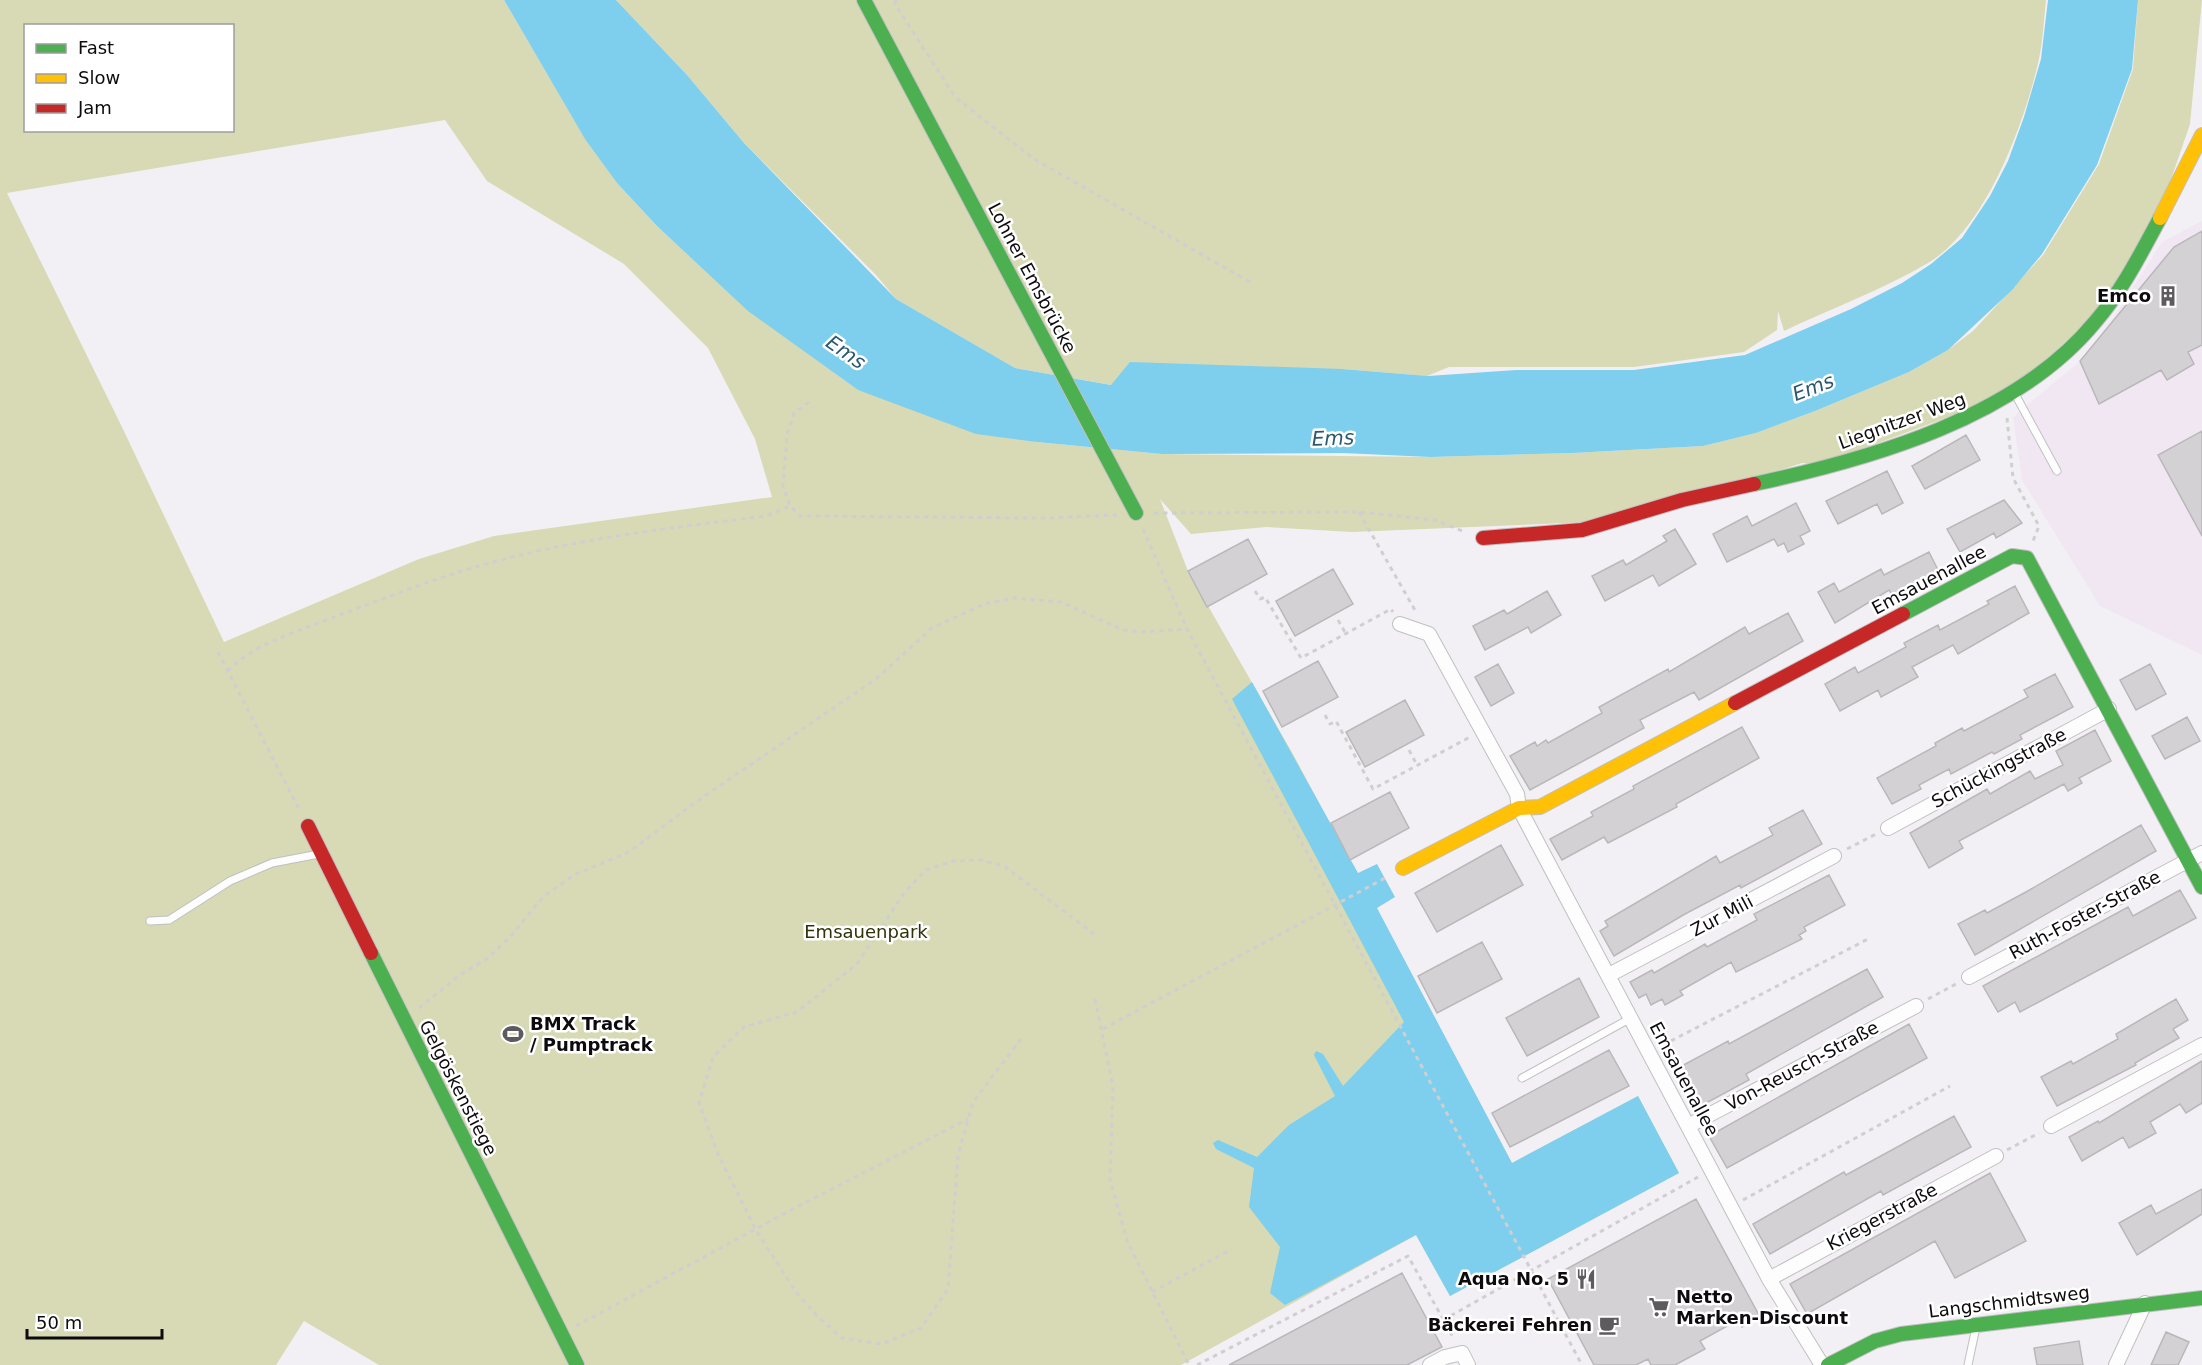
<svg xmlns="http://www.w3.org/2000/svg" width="2202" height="1365" viewBox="0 0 2202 1365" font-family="'DejaVu Sans',sans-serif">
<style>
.commercial{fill:#f1e7f2}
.green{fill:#d7dab4;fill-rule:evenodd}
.water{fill:#7eceee}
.building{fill:#d3d1d4;stroke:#b9b7b9;stroke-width:1.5}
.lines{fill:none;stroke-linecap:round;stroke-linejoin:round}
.lane-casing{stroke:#c0bfc2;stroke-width:9}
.street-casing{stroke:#c0bfc2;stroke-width:16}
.fast-casing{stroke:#c0bfc2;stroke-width:16}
.slow-casing{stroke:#c0bfc2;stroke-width:16}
.jam-casing{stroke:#c0bfc2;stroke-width:16}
.path{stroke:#d0cfd0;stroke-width:3;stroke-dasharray:4.5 4.5;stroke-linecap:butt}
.lane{stroke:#fdfdfd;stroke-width:7}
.street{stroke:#fdfdfd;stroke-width:14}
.fast{stroke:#4caf50;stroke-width:14}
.slow{stroke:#ffc107;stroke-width:14}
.jam{stroke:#c62828;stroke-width:14}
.labels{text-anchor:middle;stroke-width:5;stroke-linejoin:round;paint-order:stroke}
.street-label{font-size:18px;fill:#0d0b0e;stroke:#fff}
.poi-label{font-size:18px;font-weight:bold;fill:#0d0b0e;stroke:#fff;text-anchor:end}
.park-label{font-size:18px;fill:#30330a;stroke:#fff}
.water-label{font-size:20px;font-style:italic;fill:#2b596d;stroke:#fff}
</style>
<rect width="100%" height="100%" fill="#f2f0f4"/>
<path class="commercial" d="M2202 221V655L2100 606 2022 480 2013 417 2080 361 2116 314 2162 242Z"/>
<path class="green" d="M0 0H504L583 135 617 183 657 226 748 310 858 390 1037 442 1162 454 1430 457 1573 453 1703 446 1756 433 1815 411 1909 372 1948 350 1973 331 2043 255 2099 164 2133 69 2138 0H2202L2190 124 2167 191 2126 270 2090 319 2046 360 1989 402 1821 464 1802 463 1715 491 1590 522 1352 532 1266 527 1191 534 1160 499 1188 571 1294 756 1512 1163 1638 1096 1679 1173 1450 1296 1416 1235 1181 1365H379L304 1321 276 1365H0ZM26 26H232V130H26ZM445 120 487 181 624 264 708 348 755 439 772 497 494 536 419 559 224 642 121 425 7 193Z
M616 0H2046C2044 19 2043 40 2039 59 2025 122 1986 229 1928 263 1884 289 1830 309 1784 331L1778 311 1777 330 1744 352 1634 367H1449L1427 376 1342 369 1112 385 1015 368 896 299 876 275 744 143 687 75Z"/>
<path class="water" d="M504 0H616L687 75 744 143 896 299 1015 368 1111 385 1130 362 1342 369 1428 376 1516 370H1634L1745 355 1851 309 1902 283 1931 264 1962 238 1990 196 2008 161 2024 117 2041 59 2048 0H2138L2132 69 2097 165 2042 254 2012 290 1948 350 1909 372 1815 411 1756 433 1703 446 1573 453 1430 457 1343 453 1162 454 1037 442 976 434 858 390 748 311 657 226 617 183 585 139Z
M1252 682 1358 873 1377 864 1395 897 1377 908 1512 1163 1638 1096 1679 1173 1450 1296 1416 1235 1285 1305 1270 1293 1280 1247 1249 1207 1254 1168 1216 1149 1213 1143 1218 1140 1257 1157 1289 1125 1335 1096 1314 1055 1316 1051 1323 1054 1343 1086 1404 1022 1232 699Z"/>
<path class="building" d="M2202 231V345L2188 352 2194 364 2167 380 2161 370 2099 404 2080 361 2174 247Z
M2202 431V536L2158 455Z
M1966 435 1980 460 1925 489 1912 466Z
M1887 471 1903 503 1882 514 1877 504 1838 524 1826 501Z
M2004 500 2022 523 1996 538 1994 533 1960 552 1947 529Z
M1796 503 1810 531 1800 536 1804 544 1788 552 1784 543 1778 546 1774 539 1727 562 1713 534 1747 516 1752 526Z
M1675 529 1696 564 1659 586 1653 575 1605 601 1592 576 1623 560 1626 565 1667 541 1663 536Z
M1248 539 1267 574 1207 607 1188 571Z
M1929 552 1942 578 1918 591 1914 583 1893 596 1889 590 1835 623 1818 592 1834 583 1839 592 1881 569 1884 575Z
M1333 569 1353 604 1295 636 1276 601Z
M2015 586 2029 613 1958 654 1953 645 1912 667 1918 677 1881 697 1878 690 1840 711 1825 684 1855 667 1858 673 1906 647 1904 643 1938 625 1940 630 1989 604 1987 601Z
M1547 591 1561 615 1531 633 1528 627 1485 650 1473 626 1504 610 1507 614Z
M1788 613 1803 641 1699 700 1694 692 1640 720 1644 728 1530 790 1510 756 1535 742 1537 746 1546 740 1548 743 1602 713 1599 707 1668 669 1669 672 1745 627 1749 634Z
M1318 661 1338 697 1282 727 1263 691Z
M1498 664 1514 693 1491 706 1475 677Z
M2150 664 2166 694 2136 710 2120 680Z
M2055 674 2073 707 2020 735 2022 739 1994 754 1992 752 1951 774 1949 769 1919 785 1921 789 1892 804 1877 778 1936 746 1935 743 1962 728 1964 731 2028 697 2024 690Z
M1405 700 1424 735 1365 767 1346 732Z
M2187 717 2200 741 2165 759 2152 736Z
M1742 727 1759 758 1676 804 1677 807 1608 843 1604 837 1562 860 1550 839 1593 816 1591 812 1634 789 1633 786Z
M2095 730 2111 761 2079 778 2082 783 2068 791 2064 784 1959 841 1963 848 1929 868 1910 833 1987 789 1990 794 2030 771 2035 779 2063 765 2056 751Z
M1390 792 1409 828 1350 860 1331 823Z
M1803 810 1822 844 1741 888 1740 885 1685 914 1614 956 1600 931 1608 926 1605 921 1716 856 1720 863 1773 835 1769 828Z
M2141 825 2156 851 1975 955 1958 924 1985 910 1987 913 2026 892Z
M1501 845 1523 885 1437 932 1415 893Z
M1829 875 1845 905 1804 927 1806 931 1799 935 1802 939 1736 972 1731 962 1680 991 1683 995 1665 1005 1662 999 1651 1005 1646 994 1639 998 1630 982 1652 970 1654 973 1705 944 1707 947 1757 920 1754 914Z
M2180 890 2196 918 2020 1012 2015 1002 1998 1012 1983 986 2128 907 2133 916Z
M1482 942 1502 979 1437 1013 1418 976Z
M1867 969 1883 997 1746 1074 1749 1080 1697 1108 1676 1069 1728 1041 1729 1044Z
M1579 978 1599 1017 1527 1056 1506 1018Z
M2176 999 2188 1020 2173 1029 2179 1038 2135 1063 2136 1065 2057 1106 2041 1077 2071 1061 2073 1064 2118 1039 2116 1034Z
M1909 1024 1927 1058 1727 1168 1709 1136Z
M1609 1050 1629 1086 1510 1147 1492 1113Z
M2202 1061V1103L2186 1113 2180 1104 2150 1122 2156 1133 2129 1148 2123 1137 2082 1161 2069 1137 2098 1121 2099 1123Z
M1954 1116 1971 1147 1883 1195 1881 1191 1770 1254 1753 1224 1844 1172 1846 1175Z
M1990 1173 2026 1241 1955 1278 1935 1241 1807 1314 1790 1284Z
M2202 1189V1214L2137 1255 2119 1223 2151 1205 2156 1214Z
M1696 1199 1760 1317 1742 1327 1738 1320 1700 1341 1705 1349 1675 1365H1651L1648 1359 1636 1365H1594L1548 1279Z
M1402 1273 1442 1347 1407 1365H1229Z
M2166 1332 2189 1342 2178 1365H2151Z
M2079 1341 2083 1365H2037L2034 1348Z"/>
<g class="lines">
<g class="lane-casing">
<path id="lane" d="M2015 394 2057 471
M150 921 169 920 230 881 272 863 319 854
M1522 1078 1631 1018
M1968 1365 1976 1327"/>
</g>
<g class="street-casing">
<path id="street" d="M1400 624 1429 634 1517 794 1519 808 1769 1279 1822 1365
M1888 828 2109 709
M1609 975 1834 856
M1969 977 2202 853
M1688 1126 1916 1006
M2051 1126 2202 1045
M1769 1279 1996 1156
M1430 1365 1445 1357 1462 1353 1468 1365
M2116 1365 2145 1303"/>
</g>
<g class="fast-casing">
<path id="fast" d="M864 0 1136 513
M1754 484C1871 459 2016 418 2095 322 2122 291 2141 253 2160 218
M1903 614 2012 556 2027 558 2202 887
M371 953 577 1365
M1828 1365 1875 1341 1901 1334 2202 1298"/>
</g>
<g class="slow-casing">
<path id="slow" d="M2160 218 2202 135
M1403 868 1519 808 1540 807 1735 703"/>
</g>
<g class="jam-casing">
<path id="jam" d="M1483 538 1582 530 1682 500 1754 484
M1735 703 1903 614
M308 826 371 953"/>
</g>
<path class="path" d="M896 0 895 4 955 97 988 123 1034 159 1250 282
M809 402 794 413 787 435 783 486 790 506 800 516 1047 518 1117 515
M2007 418 2013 478 2039 526 2033 541
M1359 512 1416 612
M1154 513 1359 512 1435 520 1465 532
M1143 529 1187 629 1582 1365
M1255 591 1260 599 1265 597 1301 658 1391 609 1393 612
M1338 620 1346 634
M218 652 300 811
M228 671C252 644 304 629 337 616 391 596 445 574 501 560 588 537 677 527 766 516L790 506
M1325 715 1330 724 1336 721 1373 789 1470 737
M1409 750 1417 765
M1847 849 1876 834
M1095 999 1113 1087 1110 1179 1127 1241 1189 1365
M1928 999 1956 984
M419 1008 460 975 488 958 510 937 543 897 574 875 629 852 693 804 876 679 932 628 984 604 1014 598 1061 602 1123 630 1140 632 1187 629
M1103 1029 1387 877
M1021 1039 973 1102 958 1155 948 1289 921 1328 882 1344 842 1338 818 1317 796 1292 756 1230 718 1154 699 1103 713 1057 744 1027 797 1012 857 964 904 893 926 870 953 861 980 860 1004 866 1094 934
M1663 1045 1870 938
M2007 1150 2039 1133
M1743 1200 1950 1086
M1152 1292 1232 1249
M1443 1320 1698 1177
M576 1326 789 1211 968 1119
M1197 1365 1408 1256 1454 1339"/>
<use href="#lane" class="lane"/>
<use href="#street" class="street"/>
<use href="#fast" class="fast"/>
<use href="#slow" class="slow"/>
<use href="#jam" class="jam"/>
</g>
<defs>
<g id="building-bare" transform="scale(1.62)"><path d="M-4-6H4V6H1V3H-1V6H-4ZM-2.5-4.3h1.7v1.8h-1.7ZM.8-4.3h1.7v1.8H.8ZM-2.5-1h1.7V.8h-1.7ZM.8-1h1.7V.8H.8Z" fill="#5d5b5e" stroke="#fff" stroke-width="2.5" paint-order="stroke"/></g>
<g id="stadium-bare" transform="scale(1.62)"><path d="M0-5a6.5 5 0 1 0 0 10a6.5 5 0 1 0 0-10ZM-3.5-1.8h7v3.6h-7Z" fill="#5d5b5e" stroke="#fff" stroke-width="2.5" paint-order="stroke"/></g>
<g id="restaurant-bare" transform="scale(1.62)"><path d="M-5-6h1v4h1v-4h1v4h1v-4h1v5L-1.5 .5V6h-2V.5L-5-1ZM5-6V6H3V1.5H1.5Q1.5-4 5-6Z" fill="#5d5b5e" stroke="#fff" stroke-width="2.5" paint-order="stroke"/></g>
<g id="supermarket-bare" transform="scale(1.62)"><path d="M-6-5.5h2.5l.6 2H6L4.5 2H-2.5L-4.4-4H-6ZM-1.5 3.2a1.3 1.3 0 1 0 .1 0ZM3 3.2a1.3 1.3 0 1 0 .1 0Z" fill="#5d5b5e" stroke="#fff" stroke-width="2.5" paint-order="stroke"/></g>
<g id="cafe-bare" transform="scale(1.62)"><path d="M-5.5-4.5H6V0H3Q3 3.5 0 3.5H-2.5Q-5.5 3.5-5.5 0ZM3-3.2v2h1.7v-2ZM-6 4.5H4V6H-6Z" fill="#5d5b5e" stroke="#fff" stroke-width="2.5" paint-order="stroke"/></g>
</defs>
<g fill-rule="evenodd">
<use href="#building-bare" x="2168" y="296"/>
<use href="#stadium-bare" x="513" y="1034"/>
<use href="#restaurant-bare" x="1586" y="1279"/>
<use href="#supermarket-bare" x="1659" y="1307"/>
<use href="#cafe-bare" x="1609" y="1325"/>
</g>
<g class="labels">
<g class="street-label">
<text transform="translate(1032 278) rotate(62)" y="6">Lohner Emsbrücke</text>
<text transform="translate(1902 421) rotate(-20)" y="6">Liegnitzer Weg</text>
<text transform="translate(1929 580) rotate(-28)" y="6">Emsauenallee</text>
<text transform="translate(1999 768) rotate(-28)" y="6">Schückingstraße</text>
<text transform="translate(2085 915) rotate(-28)" y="6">Ruth-Foster-Straße</text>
<text transform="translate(1722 916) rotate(-28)" y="6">Zur Mili</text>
<text transform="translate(1802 1066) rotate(-28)" y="6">Von-Reusch-Straße</text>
<text transform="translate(1684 1079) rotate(62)" y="6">Emsauenallee</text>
<text transform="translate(458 1088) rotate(63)" y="6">Gelgöskenstiege</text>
<text transform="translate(1882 1217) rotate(-28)" y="6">Kriegerstraße</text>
<text transform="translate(2009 1302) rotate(-7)" y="6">Langschmidtsweg</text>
</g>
<g class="poi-label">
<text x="2151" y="302">Emco</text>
<text x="530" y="1030" text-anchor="start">BMX Track<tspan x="530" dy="21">/ Pumptrack</tspan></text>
<text x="1569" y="1285">Aqua No. 5</text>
<text x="1676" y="1303" text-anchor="start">Netto<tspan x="1676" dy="21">Marken-Discount</tspan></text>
<text x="1592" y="1331">Bäckerei Fehren</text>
</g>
<g class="park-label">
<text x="866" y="938">Emsauenpark</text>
</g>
<g class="water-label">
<text transform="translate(846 352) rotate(35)" y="7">Ems</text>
<text transform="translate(1813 387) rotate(-21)" y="7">Ems</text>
<text transform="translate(1333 438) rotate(-2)" y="7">Ems</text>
</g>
</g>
<rect x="24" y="24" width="210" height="108" fill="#ffffff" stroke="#9e9d9f" stroke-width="1.5"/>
<rect x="36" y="44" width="30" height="9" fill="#4caf50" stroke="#9e9d9f" stroke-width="1.5"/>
<text x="78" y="54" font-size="18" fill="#0d0b0e">Fast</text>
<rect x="36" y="74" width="30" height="9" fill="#ffc107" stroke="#9e9d9f" stroke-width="1.5"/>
<text x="78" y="84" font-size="18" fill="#0d0b0e">Slow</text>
<rect x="36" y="104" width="30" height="9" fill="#c62828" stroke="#9e9d9f" stroke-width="1.5"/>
<text x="78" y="114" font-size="18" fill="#0d0b0e">Jam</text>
<path d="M27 1329v9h135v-9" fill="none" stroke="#0d0b0e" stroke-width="3"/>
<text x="36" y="1329" font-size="18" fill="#0d0b0e" stroke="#ffffff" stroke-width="4.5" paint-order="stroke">50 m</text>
</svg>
